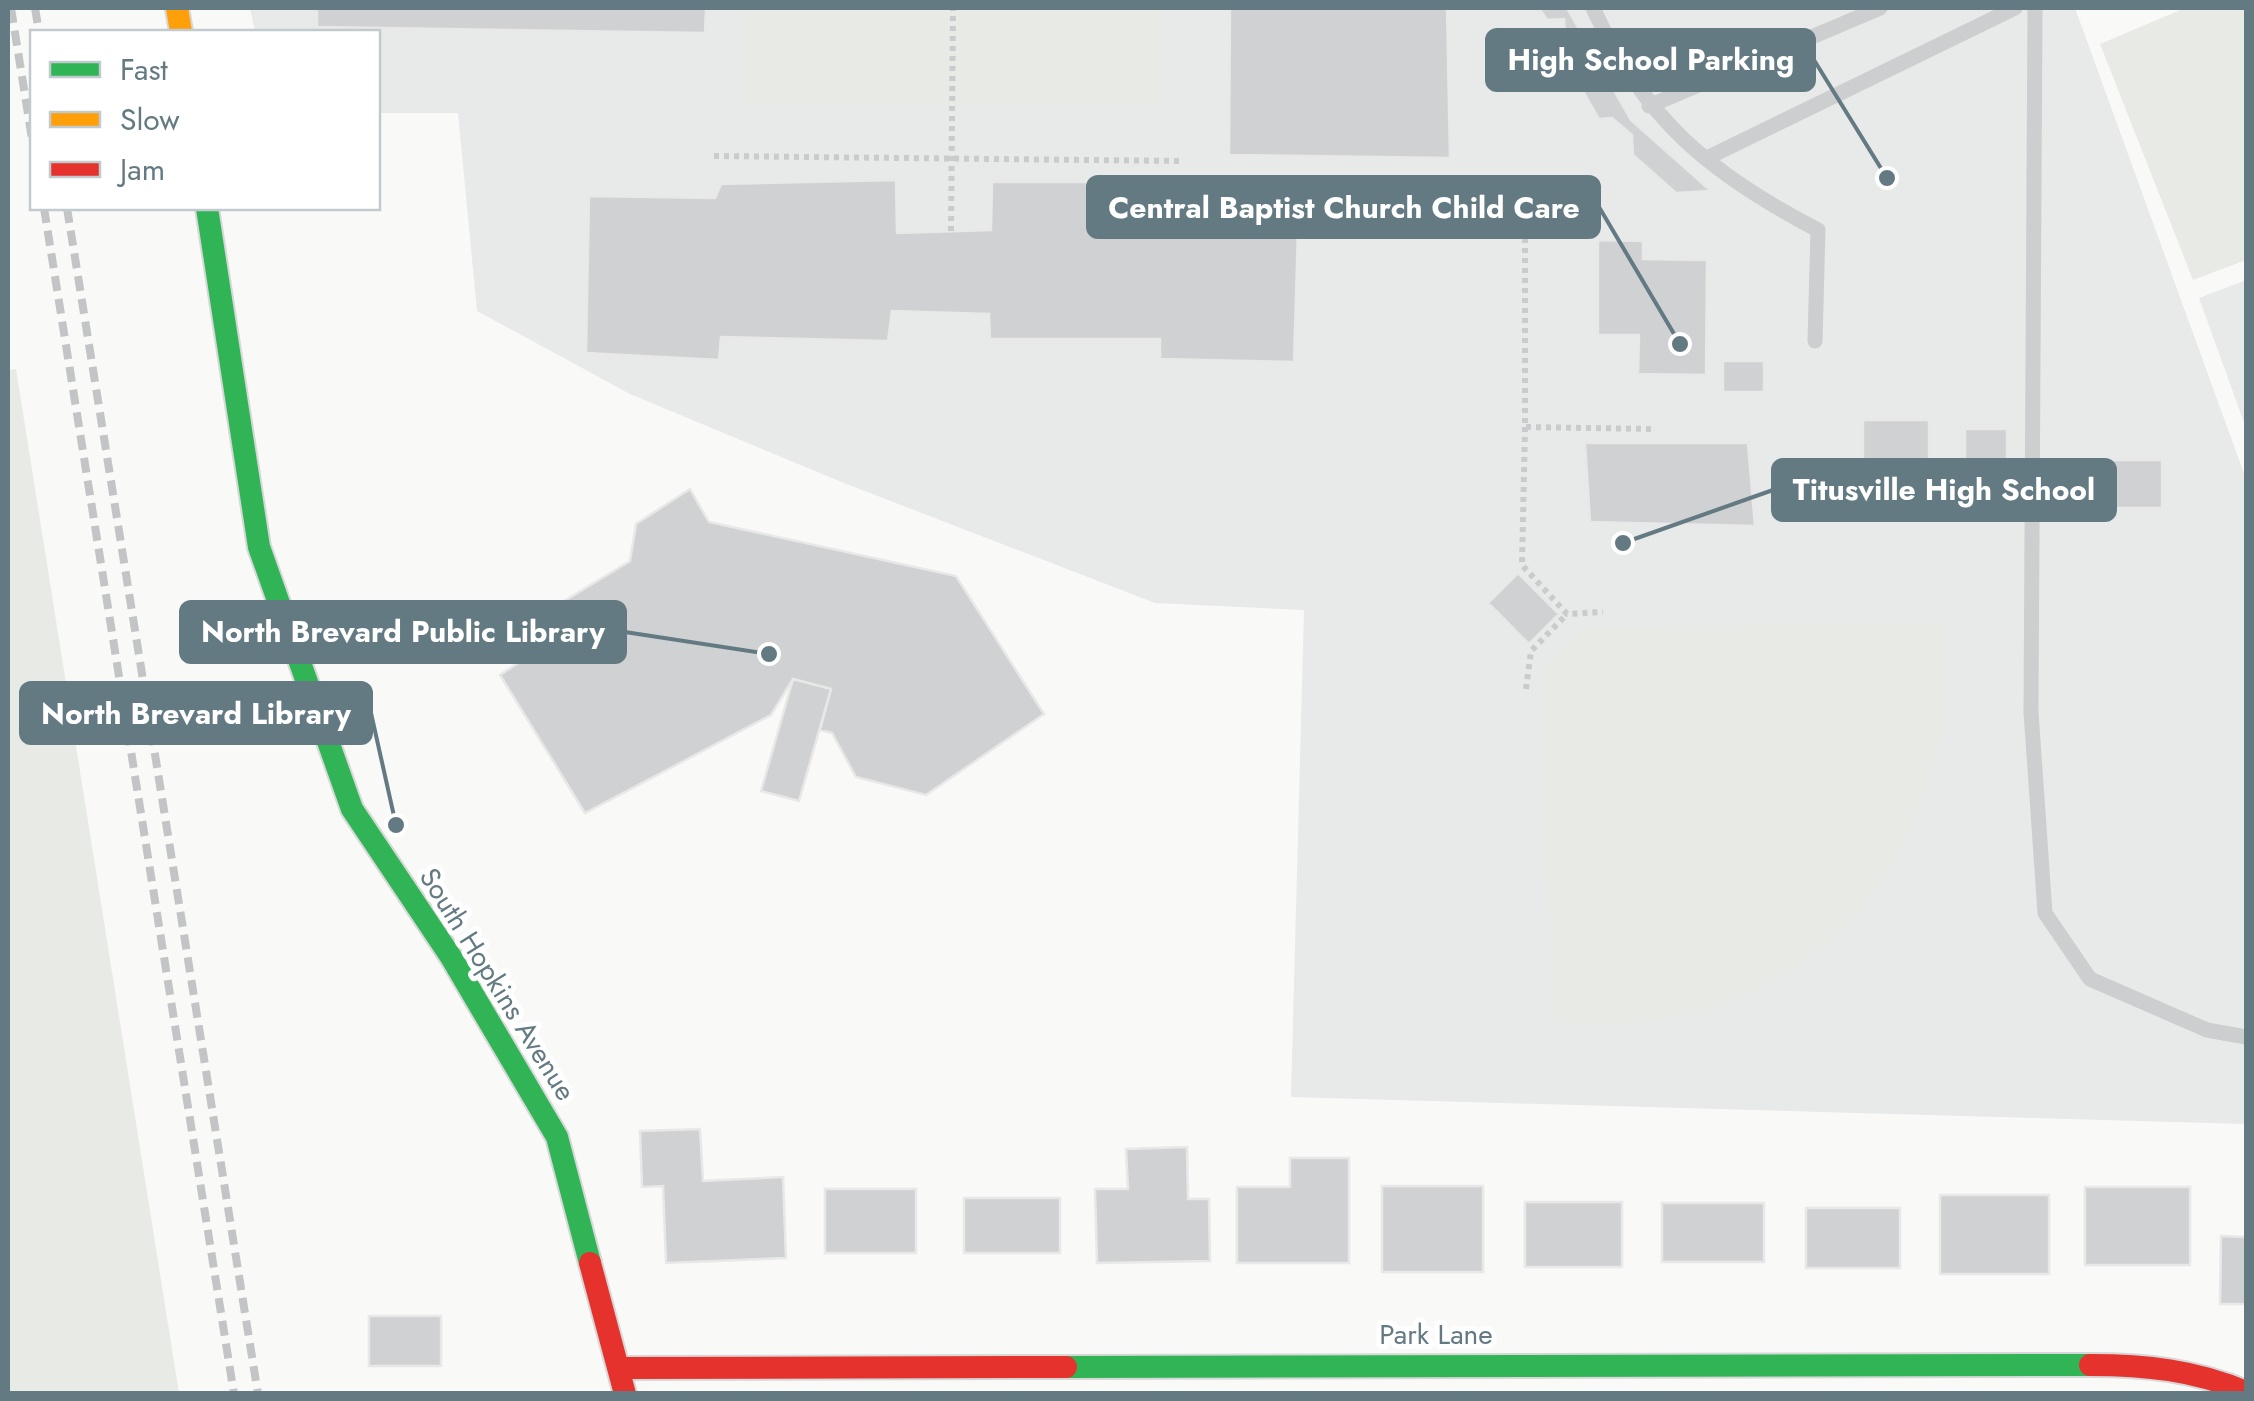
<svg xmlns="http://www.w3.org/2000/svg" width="2254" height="1401" viewBox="0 0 2254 1401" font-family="Jost,sans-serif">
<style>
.built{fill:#e8e9e9}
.green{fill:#e8ebe5}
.building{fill:#cfd1d2;stroke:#e8e8e8;stroke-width:2.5}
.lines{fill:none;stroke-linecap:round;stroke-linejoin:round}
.fast-casing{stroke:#d6d7d7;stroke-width:26}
.slow-casing{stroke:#d6d7d7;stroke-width:26}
.jam-casing{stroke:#d6d7d7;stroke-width:26}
.path{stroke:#cacbcc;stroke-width:6;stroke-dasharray:5 5;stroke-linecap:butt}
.lane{stroke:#cdcecf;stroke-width:15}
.fast{stroke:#30b455;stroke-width:22}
.slow{stroke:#ff9f0a;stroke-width:22}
.jam{stroke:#e5322d;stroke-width:22}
.rail{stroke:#c3c4c5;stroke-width:8;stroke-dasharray:15 8;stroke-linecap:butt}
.labels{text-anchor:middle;stroke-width:10;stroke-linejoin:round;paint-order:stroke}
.street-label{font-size:28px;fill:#647a83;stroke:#fff}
.leader{fill:none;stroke:#647a83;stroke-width:4}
.callout-dot{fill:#647a83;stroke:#fff;stroke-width:4}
.callout{fill:#647a83;stroke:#647a83;stroke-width:4}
.callout-label{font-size:30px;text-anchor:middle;font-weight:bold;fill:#fff}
</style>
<rect width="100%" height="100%" fill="#f9f9f8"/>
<path class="built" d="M250 8H2075L2246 479V1124L1291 1097 1304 610 1155 603 844 483 630 394 477 311 458 113H378V32H255Z
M2246 280V428L2199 298Z"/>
<path class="green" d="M743 8H1162L1158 106 745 104Z
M2185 8H2246V260L2193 280 2100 44Z
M16 369 179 1393H8V370Z
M1945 622C1945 649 1948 679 1945 706 1928 839 1851 961 1720 1006 1668 1024 1609 1025 1554 1024L1540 670 1586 628Z"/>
<path class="building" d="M317 8H706L705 33 317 27Z
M1230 8H1447L1450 158 1229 155Z
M1539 8H1567L1631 120 1711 191 1676 193 1633 155 1632 135 1612 118 1599 119 1567 63 1564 19 1547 20Z
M896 180 897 233 991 230 992 182H1166L1168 196H1299L1294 362 1160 359V339H990L989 314 892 311 888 341 721 337 719 360 586 353 589 196 715 198 721 184Z
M1598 240 1643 241V259L1707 260 1706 375 1638 374 1639 335H1598Z
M1723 361H1764V392H1723Z
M1863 420H1929V466H1863Z
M1965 429H2007V489H1965Z
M1585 443H1748L1755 526 1590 522Z
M2111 460H2162V508H2111Z
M690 489 709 522 956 576 1044 714 926 795 856 777 832 733 820 730 831 689 793 679 771 715 585 813 500 675 563 633 561 603 630 561 636 524Z
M1518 573 1559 614 1529 644 1488 603Z
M793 679 831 689 799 801 761 791Z
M700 1129 703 1181 783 1177 786 1258 666 1263 663 1186 642 1187 640 1131Z
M1187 1147 1188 1199H1209L1210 1261 1097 1263 1095 1189H1128L1126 1149Z
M1290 1158H1349V1263H1237V1187H1290Z
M1382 1186H1483V1272H1382Z
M2085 1187H2190V1265H2085Z
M825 1189H916V1253H825Z
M1940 1195H2049V1274H1940Z
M964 1198H1060V1253H964Z
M1525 1202H1622V1267H1525Z
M1662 1203H1764V1262H1662Z
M1806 1208H1900V1268H1806Z
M2221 1236 2246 1237V1304H2220Z
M369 1316H441V1366H369Z"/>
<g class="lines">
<g class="fast-casing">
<path id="fast" d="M207 208 259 547 352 809 451 957 557 1137 590 1263
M1066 1367 2090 1365"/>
</g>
<g class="slow-casing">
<path id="slow" d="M177 8 181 32"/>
</g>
<g class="jam-casing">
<path id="jam" d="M590 1263 625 1394
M2090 1365C2145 1365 2195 1370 2246 1392
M620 1368 1066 1367"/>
</g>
<path class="path" d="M714 156 1183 161
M1525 188V427L1652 429
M951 231 953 8
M1525 427 1522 565 1567 614 1603 612
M1526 689 1531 651 1567 614"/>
<path class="lane" d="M1593 8C1644 119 1710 174 1818 230L1815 341
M2035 8 2031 712 2045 913 2090 979 2207 1030 2246 1037
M1649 106 1880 8
M1707 158 2015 8"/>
<use href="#fast" class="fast"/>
<use href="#slow" class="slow"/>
<use href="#jam" class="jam"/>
<path class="rail" d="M11 8 32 139
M35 8 39 32
M44 208 234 1394
M67 208 258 1394"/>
</g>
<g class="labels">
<g class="street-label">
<text transform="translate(498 984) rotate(58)" y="10">South Hopkins Avenue</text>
<text x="1436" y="1344">Park Lane</text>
</g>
</g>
<path class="leader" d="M1887 178L1814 60M1680 344L1599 207M1623 543L1773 490M769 654L625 632M396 825L371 713"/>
<g class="callout-dot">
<circle cx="1887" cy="178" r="10"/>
<circle cx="1680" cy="344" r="10"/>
<circle cx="1623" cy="543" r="10"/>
<circle cx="769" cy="654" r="10"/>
<circle cx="396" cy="825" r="10"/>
</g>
<g class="callout">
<rect x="1487" y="30" width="327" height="60" rx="10"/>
<rect x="1088" y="177" width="511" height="60" rx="10"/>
<rect x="1773" y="460" width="342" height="60" rx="10"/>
<rect x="181" y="602" width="444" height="60" rx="10"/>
<rect x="21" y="683" width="350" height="60" rx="10"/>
</g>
<g class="callout-label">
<text x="1651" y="70">High School Parking</text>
<text x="1344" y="218">Central Baptist Church Child Care</text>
<text x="1944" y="500">Titusville High School</text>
<text x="403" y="642">North Brevard Public Library</text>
<text x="196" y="724">North Brevard Library</text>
</g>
<rect width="2254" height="1401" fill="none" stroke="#647a83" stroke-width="20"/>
<rect x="30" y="30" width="350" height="180" fill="#ffffff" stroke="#c1cacd" stroke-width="2.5"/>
<rect x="50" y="62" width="50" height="15" fill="#30b455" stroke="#c1cacd" stroke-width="2.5"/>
<text x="120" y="80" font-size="30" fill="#647a83">Fast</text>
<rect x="50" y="112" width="50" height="15" fill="#ff9f0a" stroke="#c1cacd" stroke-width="2.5"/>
<text x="120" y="130" font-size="30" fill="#647a83">Slow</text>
<rect x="50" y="162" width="50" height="15" fill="#e5322d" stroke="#c1cacd" stroke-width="2.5"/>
<text x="120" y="180" font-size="30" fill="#647a83">Jam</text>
</svg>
